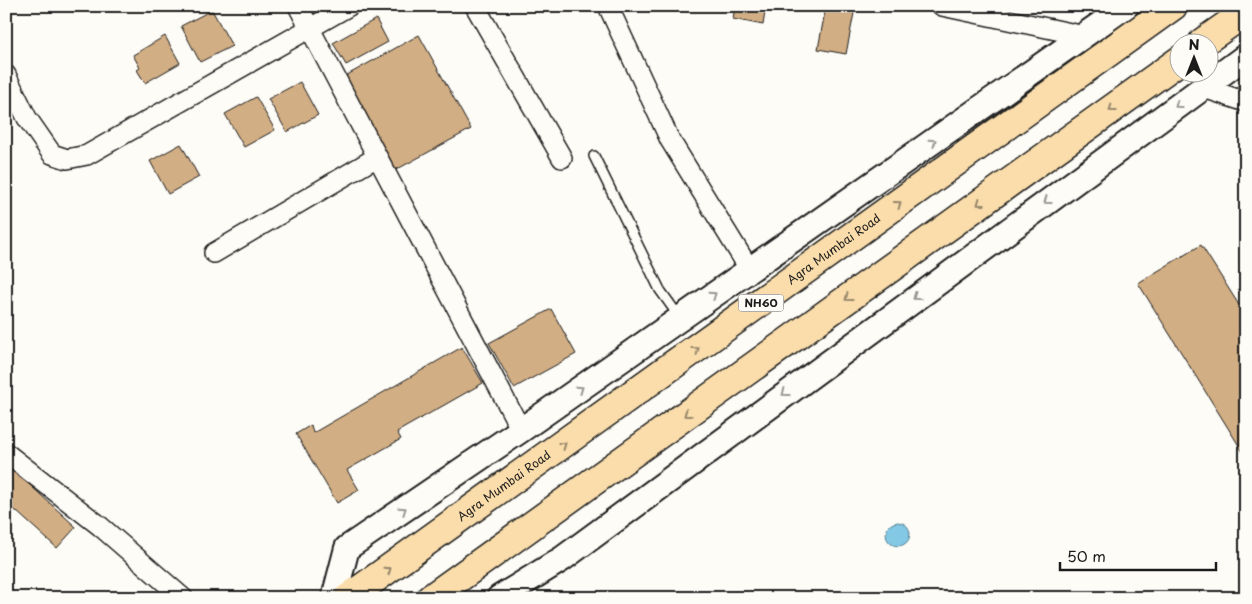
<svg xmlns="http://www.w3.org/2000/svg" width="1252" height="604" viewBox="0 0 1252 604" font-family="'Playpen Sans',sans-serif">
<style>
.water{fill:#83c8e4;stroke:#5a8394}
.building{fill:#d2ae84;stroke:#1c1c1c}
.lines{fill:none;stroke-linecap:round;stroke-linejoin:round}
.service-casing{stroke:#1c1c1c;stroke-width:12}
.minor-casing{stroke:#1c1c1c;stroke-width:22}
.tertiary-casing{stroke:#1c1c1c;stroke-width:28}
.trunk-casing{stroke:#1c1c1c;stroke-width:31}
.service{stroke:#fdfcf7;stroke-width:9}
.minor{stroke:#fdfcf7;stroke-width:19}
.tertiary{stroke:#fdfcf7;stroke-width:24}
.trunk{stroke:#faddab;stroke-width:28}
.oneway{stroke:#989794}
.oneway2{stroke:#96866b}
.labels{text-anchor:middle;stroke-width:4;stroke-linejoin:round;paint-order:stroke}
.shield{fill:#fdfcf7;stroke:#605f5e;stroke-width:1}
.shield-label{font-size:11px;font-weight:bold;fill:#1c1c1c}
.street-label{font-size:12px;fill:#1c1c1c;stroke:#fdfcf7}
</style>
<rect width="100%" height="100%" fill="#fdfcf7"/>
<filter id="ink" filterUnits="userSpaceOnUse"><feTurbulence type="fractalNoise" baseFrequency=".02" numOctaves="2"/><feDisplacementMap in="SourceGraphic" scale="10" xChannelSelector="R" yChannelSelector="G"/><feConvolveMatrix kernelMatrix="1 2 1 2 8 2 1 2 1" color-interpolation-filters="sRGB"/></filter>
<g filter="url(#ink)">
<path class="water" d="M886 534a12 12 0 1 1 24 0a12 12 0 1 1-24 0Z"/>
<path class="building" d="M301 6H325L320 9 323 15 317 19 314 13 307 17Z
M735 6H766L763 25 733 19Z
M826 6 855 8 846 54 818 49Z
M212 10 232 46 200 62 181 26Z
M376 19 388 42 346 65 333 43Z
M419 35 471 129 392 172 340 79Z
M165 36 180 63 145 83 137 70 140 68 133 55Z
M300 82 318 115 287 132 268 99Z
M256 97 275 130 244 147 225 114Z
M181 144 199 177 168 194 150 161Z
M1201 245 1246 316V457L1138 283Z
M551 309 576 354 514 388 489 343Z
M462 347 483 383 397 432 401 439 347 470 359 490 337 503 296 434 311 425 313 433Z
M6 463 76 527 57 548 6 502Z"/>
<g class="lines">
<g class="service-casing">
<path id="service" d="M594 156 660 290 680 318"/>
</g>
<g class="minor-casing">
<path id="minor" d="M298 6 521 430
M475 6 562 158
M608 6 670 140 750 270
M942 6 1085 36
M6 75 27 118 52 154 67 159 87 155 349 6
M1201 87 1246 102
M214 253 377 157
M6 453 100 526 183 598"/>
</g>
<g class="tertiary-casing">
<path id="tertiary" d="M334 598 347 548 521 430 1126 6
M499 598 562 559 1246 56"/>
</g>
<g class="trunk-casing">
<g id="trunk">
<path d="M1203 42 1246 12"/>
<path id="s1" d="M348 598 1173 6"/>
<path d="M431 598 1180 60"/>
</g>
</g>
<use href="#service" class="service"/>
<use href="#minor" class="minor"/>
<use href="#tertiary" class="tertiary"/>
<use href="#trunk" class="trunk"/>
</g>
<defs><path id="oneway-chevron" d="M-2-3.5L2.5 0L-2 3.5" fill="none" stroke-width="1.6" stroke-linecap="round" stroke-linejoin="round" transform="scale(1.25)"/></defs>
<g class="oneway">
<use href="#oneway-chevron" transform="translate(1178 105) rotate(144)"/>
<use href="#oneway-chevron" transform="translate(933 142) rotate(-35)"/>
<use href="#oneway-chevron" transform="translate(1047 201) rotate(144)"/>
<use href="#oneway-chevron" transform="translate(713 295) rotate(-35)"/>
<use href="#oneway-chevron" transform="translate(916 297) rotate(144)"/>
<use href="#oneway-chevron" transform="translate(580 389) rotate(-35)"/>
<use href="#oneway-chevron" transform="translate(785 393) rotate(144)"/>
<use href="#oneway-chevron" transform="translate(403 510) rotate(-34)"/>
</g>
<g class="oneway2">
<use href="#oneway-chevron" transform="translate(1112 109) rotate(144)"/>
<use href="#oneway-chevron" transform="translate(980 203) rotate(144)"/>
<use href="#oneway-chevron" transform="translate(898 204) rotate(-36)"/>
<use href="#oneway-chevron" transform="translate(848 298) rotate(144)"/>
<use href="#oneway-chevron" transform="translate(696 350) rotate(-36)"/>
<use href="#oneway-chevron" transform="translate(687 414) rotate(144)"/>
<use href="#oneway-chevron" transform="translate(563 445) rotate(-36)"/>
<use href="#oneway-chevron" transform="translate(388 570) rotate(-35)"/>
</g>
</g>
<g class="labels">
<rect class="shield" x="738.5" y="294.5" width="45" height="17" rx="4"/>
<g class="shield-label">
<text x="761" y="307">NH60</text>
</g>
<g class="street-label">
<text dy="4" stroke="none"><textPath href="#s1" startOffset="598">Agra Mumbai Road</textPath></text>
<text dy="4" stroke="none"><textPath href="#s1" startOffset="192">Agra Mumbai Road</textPath></text>
</g>
</g>
<rect width="1252" height="604" fill="none" stroke="#fdfcf7" stroke-width="25"/>
<rect x="12" y="12" width="1227" height="579" fill="none" stroke="#1c1c1c" stroke-width="2" filter="url(#ink)"/>
<g transform="translate(1194 58)"><circle r="24" fill="#fdfcf7" stroke="#a3a29f"/>
<path d="M0-4L9 19L0 12L-9 19Z" fill="#1c1c1c"/>
<text y="-8" font-size="14" font-weight="bold" text-anchor="middle" fill="#1c1c1c">N</text>
</g>
<path d="M1060 562v8h156v-8" fill="none" stroke="#1c1c1c" stroke-width="2.5"/>
<text x="1067" y="562" font-size="15" fill="#1c1c1c" stroke="#fdfcf7" stroke-width="4" paint-order="stroke">50 m</text>
</svg>
